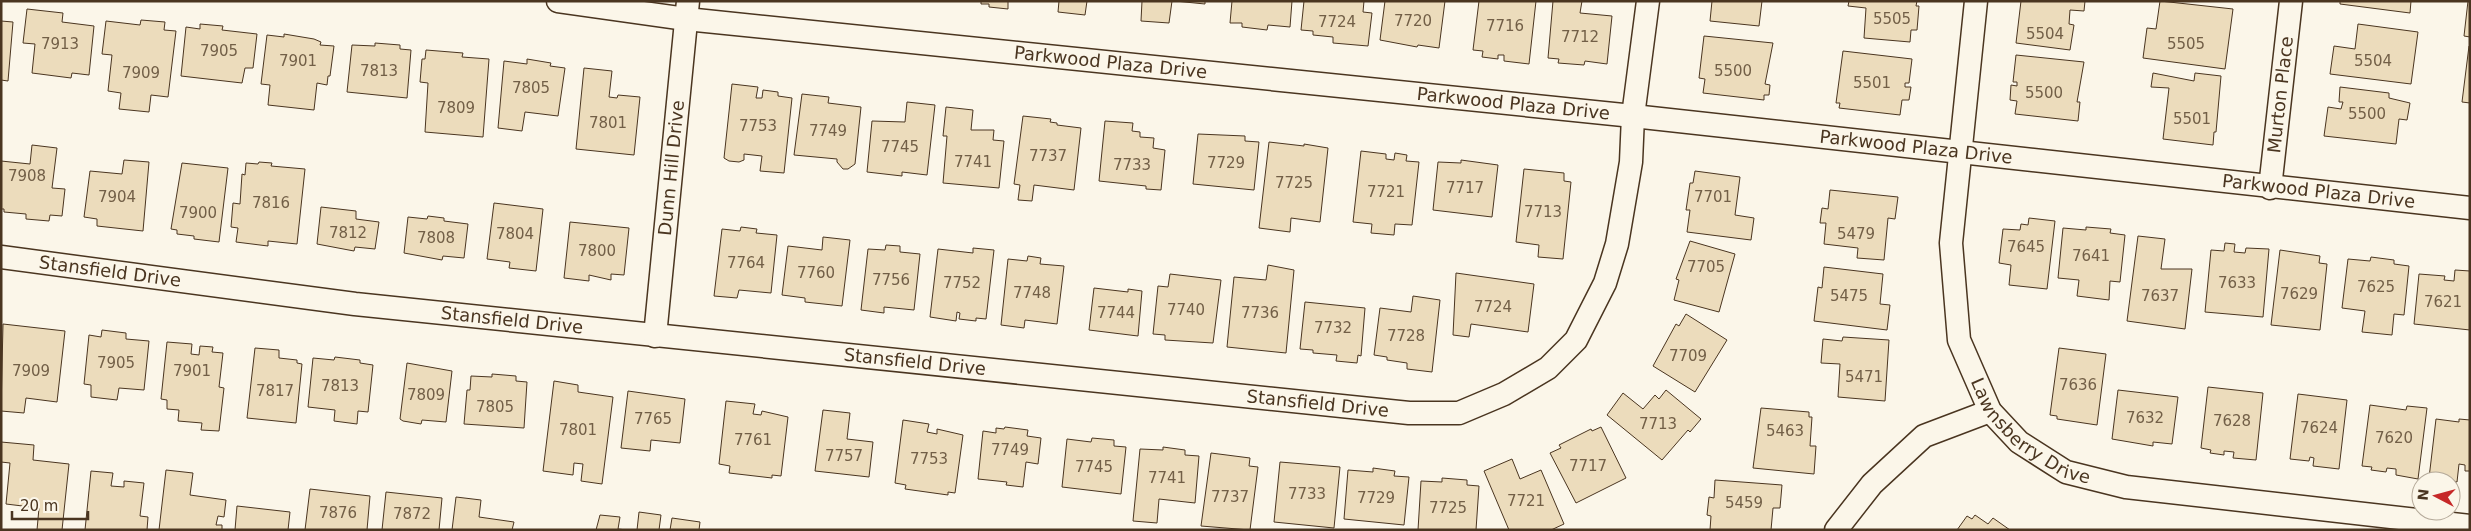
<svg xmlns="http://www.w3.org/2000/svg" width="2471" height="531" viewBox="0 0 2471 531" font-family="'DejaVu Sans',sans-serif">
<style>
.building{fill:#ecdcbc;stroke:#4a3520}
.lines{fill:none;stroke-linecap:round;stroke-linejoin:round}
.minor-casing{stroke:#4a3520;stroke-width:25}
.minor{stroke:#fbf6e9;stroke-width:22}
.labels{text-anchor:middle;stroke-width:4;stroke-linejoin:round;paint-order:stroke}
.number-label{font-size:15px;fill:#725f47}
.street-label{font-size:18px;fill:#4a3520;stroke:#fbf6e9}
</style>
<rect width="100%" height="100%" fill="#fbf6e9"/>
<path class="building" d="M981 1H1008V9L989 7V4H981Z
M1059 1H1087L1085 15 1058 12Z
M1142 1H1172L1169 23 1141 21Z
M1175 1H1205V4Z
M1232 1H1292L1290 27 1268 25 1267 30 1242 27V23H1230Z
M1304 1H1364L1363 12 1372 13 1368 46 1333 43V37L1313 35V31L1301 30Z
M1385 1H1445L1439 48 1418 45 1417 47 1380 40Z
M1479 1H1536L1529 64 1504 61V55H1498V59L1482 57 1483 51 1473 50Z
M1553 1H1582L1580 13 1612 16 1607 64 1585 61 1584 65 1558 63 1559 59 1548 58Z
M1712 1H1762L1759 26 1710 21Z
M1849 1H1917L1916 6H1919L1917 30H1911L1910 42 1864 38 1866 8 1848 6Z
M2021 1H2085L2084 11 2070 10 2069 24 2074 25 2070 50 2016 43Z
M2160 1 2233 9 2225 69 2143 58 2147 28 2156 29Z
M2340 1H2411L2410 13 2340 4Z
M2468 1H2470V37L2464 36Z
M27 9 63 13 62 22 94 26 89 75 72 73 71 78 32 73 35 44 23 43Z
M141 20 165 22 164 30 176 31 168 97 151 95 149 112 119 109 121 93 108 91 112 55 102 54 106 21 140 25Z
M1 21 13 22 8 81 1 80Z
M200 24 223 26 222 30 257 34 253 68H245L242 83 181 76 186 27 200 29Z
M2358 24 2418 32 2411 84 2330 74 2334 46 2355 49Z
M284 34 314 39 321 42 320 45 334 46 330 76H328L327 85 317 83 314 110 268 105 270 85 261 84 267 35 284 37Z
M1704 36 1773 43 1765 84 1770 85 1769 95H1764V100L1703 93 1705 79 1699 78Z
M375 43 400 45V49L411 50 407 98 347 92 352 45 375 46Z
M2469 46H2470V103L2462 102Z
M426 50 463 53 462 57 489 59 483 137 425 132 428 83 420 82 422 59H425Z
M1843 51 1912 59 1909 83H1905V87H1911L1909 100H1902L1900 115 1839 108 1840 103H1836Z
M2016 55 2084 62 2077 102H2080L2078 121 2015 114 2017 101 2010 100 2011 85 2017 86V82H2013Z
M527 59 551 63 550 66 565 68 558 116 525 112 522 131 498 128 504 61 527 64Z
M584 68 612 71 609 97 617 98 618 95 640 97 634 155 576 149Z
M2153 73 2194 81 2195 73 2221 76 2216 132H2214L2213 145 2163 139 2169 88 2151 87Z
M732 84 758 87 756 98H762L763 90 778 92V96L792 98 784 173 760 171 762 156 744 154V160L739 162 729 161 724 158Z
M2340 87 2389 93V98L2410 103 2407 120 2399 119 2396 144 2324 136 2328 107 2341 109 2343 102H2339Z
M802 94 829 97 828 103 861 107 855 164 848 169H843L837 162V159L794 155Z
M907 102 935 105 927 175 902 172V176L867 172 872 121 905 122Z
M946 107 973 110 971 130H994L993 140 1004 141 999 188 943 183 947 136H943Z
M1023 116 1051 119 1050 122 1057 123V125L1081 128 1074 190 1034 185 1032 201 1018 200 1020 185 1014 184Z
M1105 121 1133 123 1132 131 1140 132V137L1154 138 1153 148 1165 150 1161 190 1146 189V186L1099 181Z
M1198 134 1245 136V141L1259 142 1254 190 1193 184Z
M1269 142 1304 146V144L1328 148 1320 222 1291 218 1290 232 1259 228Z
M32 145 57 148 52 188 65 189 62 216 50 215 49 221 26 219V214L4 212V209H1V161L30 164Z
M1361 151 1386 154V159L1394 160 1395 153 1407 155 1406 161 1419 162 1412 225 1395 224 1394 235 1371 233 1372 224 1353 222Z
M124 160 149 162 143 231 97 226V219L84 217 90 171 122 174Z
M1461 160 1498 165 1492 217 1433 210 1438 162 1461 163Z
M259 162 272 163 271 166 305 169 297 244 268 241V246L236 242 238 228 231 227 233 203 240 204 242 174 245 175 246 163 258 164Z
M182 163 228 168 219 242 194 239V236L177 234V230L171 229Z
M1524 169 1564 173V181L1571 182 1563 259 1538 257 1539 245 1516 242Z
M1695 171 1740 177 1735 215 1754 218 1751 240 1687 232 1690 210H1686L1690 183H1693Z
M1830 190 1898 197 1895 219 1888 218 1884 260 1857 258 1858 248 1824 244 1826 223H1820L1822 208 1828 209Z
M494 203 543 209 536 271 509 268 510 262 487 259Z
M321 207 356 211V219L379 222 375 249 355 247 354 251 317 244Z
M428 216 444 218V221L468 224 464 258 443 256 442 260 404 253 408 217 427 219Z
M2029 218 2055 221 2047 289 2009 285 2011 265 1999 263 2003 229 2020 230 2021 224 2028 225Z
M570 222 629 228 624 275 611 274V280L589 275V281L564 278Z
M741 227 757 229 756 233 777 235 771 293 739 290 737 298 714 296 722 229 740 231Z
M2086 227 2111 229 2110 233 2125 235 2120 282 2110 281 2109 300 2077 296 2079 280 2058 278 2063 228 2086 230Z
M2138 236 2165 239 2161 269H2192L2185 329 2127 321Z
M823 237 850 240 842 306 805 302V298L782 295 788 246 822 250Z
M1690 241 1735 254 1719 312 1674 300 1679 280 1676 279Z
M2225 243 2235 244 2234 252 2245 253 2246 248 2269 249 2263 317 2205 312 2211 250 2224 251Z
M886 245 900 246V252L920 254 914 310 884 307V313L861 310 868 249 885 250Z
M973 248 994 250 986 319 976 318V321L959 319 960 313 957 312 956 321 930 317 938 249 973 253Z
M2280 250 2320 256 2319 263 2327 264 2320 330 2271 325Z
M1028 256 1041 258 1040 264 1064 266 1057 324 1025 320 1024 328 1001 325 1008 259 1027 261Z
M2371 257 2394 260V264L2409 266 2404 315 2394 314 2392 335 2362 332 2365 311 2342 308 2348 259 2370 261Z
M1268 265 1294 270 1286 353 1227 347 1234 277 1266 280Z
M1824 267 1883 274 1880 304 1890 305 1887 330 1814 321 1818 287 1822 288Z
M2455 270 2470 271V330L2414 324 2419 274 2445 276 2444 280 2454 281Z
M1456 273 1534 284 1528 332 1471 324 1469 337 1453 335Z
M1170 274 1221 280 1213 343 1165 340V335L1153 334 1158 286 1168 287Z
M1094 288 1128 292V289L1142 291 1138 336 1089 330Z
M1413 296 1440 300 1432 372 1407 369V363L1387 360V357L1374 355 1380 308 1411 312Z
M1305 302 1365 308 1361 356 1358 355 1357 363 1336 361 1337 355 1313 353V350L1300 349Z
M1686 314 1727 340 1695 392 1653 366 1676 324 1679 326Z
M3 324 65 331 57 402 26 398 24 413 1 411Z
M102 330 126 333V339L149 341 144 390 119 388 117 400 91 397V385L84 384 89 335 101 337Z
M1843 337 1889 340 1885 401 1838 397 1840 364 1821 363 1823 339 1842 341Z
M167 342 192 344 191 354 199 355 200 346 213 347 212 352 223 353 219 387 224 388 219 431 201 430 202 423 178 421 179 410 167 409V400L161 399Z
M255 348 279 350V358L297 360V363L302 364 296 423 247 418Z
M2059 348 2106 354 2097 425 2057 419V416L2050 415Z
M335 357 360 360V363L373 365 368 412 358 411 357 424 334 421 335 410 308 407 313 358 334 360Z
M407 363 452 371 446 422 422 420 421 424 403 421 400 419Z
M492 374 516 376V381L527 382 524 428 464 424 467 390H470L471 376 492 377Z
M554 381 578 385V392L613 397 602 484 581 481 583 464 574 463 573 475 543 471Z
M2208 387 2263 393 2256 460 2233 458 2234 452 2224 451V455L2210 453 2211 450 2201 448Z
M1666 390 1701 419 1690 432 1688 430 1662 460 1607 415 1623 393 1643 409 1655 395 1659 399Z
M2118 390 2178 397 2172 444 2153 442V446L2112 439Z
M628 391 685 399 680 443 651 440 650 451 621 448Z
M2298 394 2347 400 2339 469 2313 466 2314 458 2310 457 2309 461 2290 459Z
M726 401 755 404 753 414 761 415 762 411 788 417 781 476 772 475V478L729 473 730 466 719 464Z
M2370 405 2406 410 2407 406 2427 408 2418 479 2396 475V469L2387 468 2386 472 2371 470 2372 467 2362 466Z
M1761 408 1809 412V417H1812L1810 446H1816L1814 474 1753 468Z
M823 410 850 413 847 439 873 442 869 477 815 471Z
M2436 419 2459 422V419L2470 420V471H2465V465L2459 464 2457 482 2429 478Z
M903 420 929 424 927 432 937 434V429L963 435 955 493 948 492V495L905 489 906 485 895 483Z
M1005 427 1028 430 1027 436 1041 438 1038 464 1026 462 1023 487 1006 485 1007 482 978 479 983 431 996 433V428L1004 429Z
M1601 427 1626 478 1576 503 1550 453 1561 448 1559 445 1591 429 1592 431Z
M1092 438 1114 440V446L1126 447 1121 494 1062 487 1067 439 1091 442Z
M1 442 34 445 33 460 69 464 62 530H37L39 508 6 504 10 463 1 462Z
M1163 447 1185 450V455L1199 456 1195 503 1159 499 1157 523 1133 521 1140 449 1163 450Z
M1211 453 1250 458 1249 466 1258 467 1250 530 1201 526Z
M1512 459 1520 479 1541 470 1564 524 1551 530H1509L1484 471Z
M1280 462 1340 467 1334 528 1274 522Z
M1373 468 1395 471 1394 476 1409 477 1404 525 1344 519 1348 470 1373 472Z
M166 470 193 473 190 495 226 500 224 517 218 516 216 525H222V530H159Z
M91 471 113 473 111 486 124 487V481L144 483 140 516 148 517 147 530H85Z
M1442 478 1467 480V485L1479 486 1476 530H1418L1421 481 1442 482Z
M1715 480 1782 485 1780 508H1773L1771 530H1710L1711 516 1707 515 1709 497 1714 498Z
M310 489 370 496 367 530H305Z
M386 492 442 498 439 530H382Z
M456 497 481 500 479 517 514 522 512 530H452Z
M237 506 290 512 288 530H235Z
M639 512 661 515 659 530H637Z
M600 515 620 517 618 529 627 530H596Z
M1975 515 1988 524 1993 518 2010 530H1957L1967 516 1972 519Z
M672 518 700 522 699 530H670Z"/>
<g class="lines">
<g class="minor-casing">
<g id="minor">
<path id="s1" d="M558 1 686 19 1633 116 2470 208"/>
<path id="s2" d="M1976 1 1951 243 1959 340 1990 411 2019 442 2066 472 2126 487 2470 526"/>
<path id="s3" d="M2270 188 2291 1"/>
<path id="s4" d="M1 257 355 304 1409 413H1459L1504 394 1548 368 1576 340 1605 283 1617 244 1631 162 1633 116 1648 1"/>
<path id="s5" d="M655 336 688 1"/>
<path d="M1836 530 1872 484 1924 436 1990 411"/>
</g>
</g>
<use href="#minor" class="minor"/>
</g>
<g class="labels">
<g class="number-label">
<text x="1892" y="24">5505</text>
<text x="1413" y="26">7720</text>
<text x="1337" y="27">7724</text>
<text x="1505" y="31">7716</text>
<text x="2045" y="39">5504</text>
<text x="1580" y="42">7712</text>
<text x="60" y="49">7913</text>
<text x="2186" y="49">5505</text>
<text x="219" y="56">7905</text>
<text x="298" y="66">7901</text>
<text x="2373" y="66">5504</text>
<text x="379" y="76">7813</text>
<text x="1733" y="76">5500</text>
<text x="141" y="78">7909</text>
<text x="1872" y="88">5501</text>
<text x="531" y="93">7805</text>
<text x="2044" y="98">5500</text>
<text x="456" y="113">7809</text>
<text x="2367" y="119">5500</text>
<text x="2192" y="124">5501</text>
<text x="608" y="128">7801</text>
<text x="758" y="131">7753</text>
<text x="828" y="136">7749</text>
<text x="900" y="152">7745</text>
<text x="1048" y="161">7737</text>
<text x="973" y="167">7741</text>
<text x="1226" y="168">7729</text>
<text x="1132" y="170">7733</text>
<text x="27" y="181">7908</text>
<text x="1294" y="188">7725</text>
<text x="1465" y="193">7717</text>
<text x="1386" y="197">7721</text>
<text x="117" y="202">7904</text>
<text x="1713" y="202">7701</text>
<text x="271" y="208">7816</text>
<text x="1543" y="217">7713</text>
<text x="198" y="218">7900</text>
<text x="348" y="238">7812</text>
<text x="515" y="239">7804</text>
<text x="1856" y="239">5479</text>
<text x="436" y="243">7808</text>
<text x="2026" y="252">7645</text>
<text x="597" y="256">7800</text>
<text x="2091" y="261">7641</text>
<text x="746" y="268">7764</text>
<text x="1706" y="272">7705</text>
<text x="816" y="278">7760</text>
<text x="891" y="285">7756</text>
<text x="962" y="288">7752</text>
<text x="2237" y="288">7633</text>
<text x="2376" y="292">7625</text>
<text x="1032" y="298">7748</text>
<text x="2299" y="299">7629</text>
<text x="1849" y="301">5475</text>
<text x="2160" y="301">7637</text>
<text x="2443" y="307">7621</text>
<text x="1493" y="312">7724</text>
<text x="1186" y="315">7740</text>
<text x="1116" y="318">7744</text>
<text x="1260" y="318">7736</text>
<text x="1333" y="333">7732</text>
<text x="1406" y="341">7728</text>
<text x="1688" y="361">7709</text>
<text x="116" y="368">7905</text>
<text x="31" y="376">7909</text>
<text x="192" y="376">7901</text>
<text x="1864" y="382">5471</text>
<text x="2078" y="390">7636</text>
<text x="340" y="391">7813</text>
<text x="275" y="396">7817</text>
<text x="426" y="400">7809</text>
<text x="495" y="412">7805</text>
<text x="2145" y="423">7632</text>
<text x="653" y="424">7765</text>
<text x="2232" y="426">7628</text>
<text x="1658" y="429">7713</text>
<text x="2319" y="433">7624</text>
<text x="578" y="435">7801</text>
<text x="1785" y="436">5463</text>
<text x="2394" y="443">7620</text>
<text x="753" y="445">7761</text>
<text x="1010" y="455">7749</text>
<text x="844" y="461">7757</text>
<text x="929" y="464">7753</text>
<text x="1588" y="471">7717</text>
<text x="1094" y="472">7745</text>
<text x="1167" y="483">7741</text>
<text x="1307" y="499">7733</text>
<text x="1230" y="502">7737</text>
<text x="1376" y="503">7729</text>
<text x="1526" y="506">7721</text>
<text x="1744" y="508">5459</text>
<text x="1448" y="513">7725</text>
<text x="338" y="518">7876</text>
<text x="412" y="519">7872</text>
</g>
<g class="street-label">
<text dy="6" stroke="none"><textPath href="#s1" startOffset="556">Parkwood Plaza Drive</textPath></text>
<text dy="6" stroke="none"><textPath href="#s3" startOffset="94">Murton Place</textPath></text>
<text dy="6" stroke="none"><textPath href="#s1" startOffset="961">Parkwood Plaza Drive</textPath></text>
<text dy="6" stroke="none"><textPath href="#s1" startOffset="1366">Parkwood Plaza Drive</textPath></text>
<text dy="6" stroke="none"><textPath href="#s5" startOffset="169">Dunn Hill Drive</textPath></text>
<text dy="6" stroke="none"><textPath href="#s1" startOffset="1771">Parkwood Plaza Drive</textPath></text>
<text dy="6" stroke="none"><textPath href="#s4" startOffset="110">Stansfield Drive</textPath></text>
<text dy="6" stroke="none"><textPath href="#s4" startOffset="515">Stansfield Drive</textPath></text>
<text dy="6" stroke="none"><textPath href="#s4" startOffset="920">Stansfield Drive</textPath></text>
<text dy="6" stroke="none"><textPath href="#s4" startOffset="1325">Stansfield Drive</textPath></text>
<text dy="6" stroke="none"><textPath href="#s2" startOffset="462">Lawnsberry Drive</textPath></text>
</g>
</g>
<rect width="2471" height="531" fill="none" stroke="#4a3520" stroke-width="5"/>
<g transform="translate(2436 496) rotate(276)"><circle r="24" fill="#fbf6e9" stroke="#b4a999"/>
<path d="M0-4L9 19L0 12L-9 19Z" fill="#c62828"/>
<text y="-8" font-size="14" font-weight="bold" text-anchor="middle" fill="#4a3520">N</text>
</g>
<path d="M12 511v8h76v-8" fill="none" stroke="#4a3520" stroke-width="2.5"/>
<text x="20" y="511" font-size="15" fill="#4a3520" stroke="#fbf6e9" stroke-width="4" paint-order="stroke">20 m</text>
</svg>
